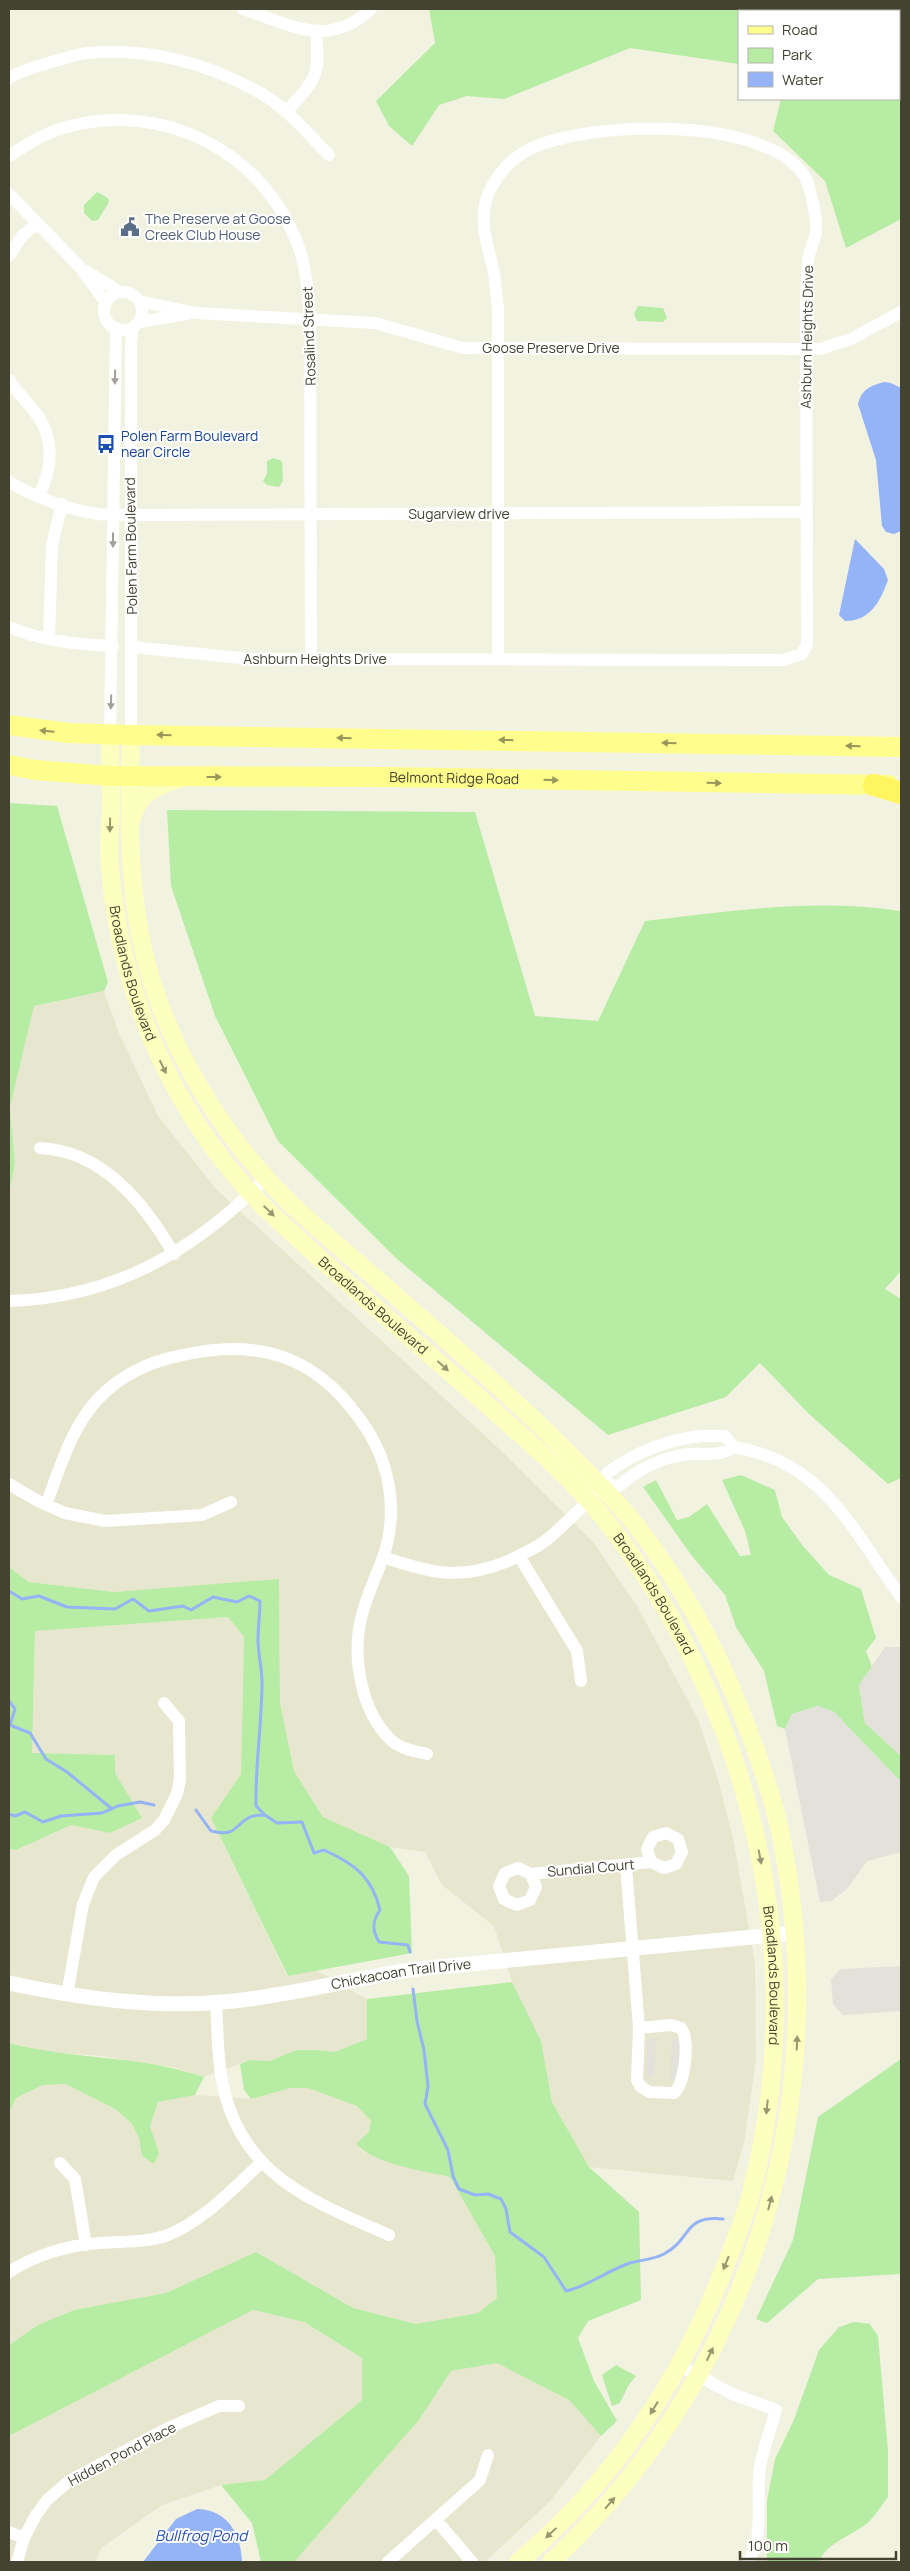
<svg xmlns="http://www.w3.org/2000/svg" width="910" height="2571" viewBox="0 0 910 2571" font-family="Manrope,sans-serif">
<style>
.residential{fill:#e7e6ce}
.green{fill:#b7eca4}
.parking{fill:#e2e1da}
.water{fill:#95b3f7}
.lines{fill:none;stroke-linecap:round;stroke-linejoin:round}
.stream{stroke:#95b3f7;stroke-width:3}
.minor{stroke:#fff;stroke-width:12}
.tertiary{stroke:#fff;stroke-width:15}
.secondary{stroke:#fdffbe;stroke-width:18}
.primary{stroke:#fffe8d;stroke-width:20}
.motorway{stroke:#fff65f;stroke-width:22}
.oneway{fill:#a2a098}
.oneway2{fill:#98975a}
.oneway3{fill:#979770}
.labels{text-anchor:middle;stroke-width:4;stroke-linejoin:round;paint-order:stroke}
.service-label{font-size:14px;fill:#4e5e75;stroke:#fff;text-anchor:start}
.street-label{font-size:14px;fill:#444231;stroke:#fff}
.transit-label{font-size:14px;fill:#164399;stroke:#fff;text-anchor:start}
.water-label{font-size:15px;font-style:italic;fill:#214eb9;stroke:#fff}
</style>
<rect width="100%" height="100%" fill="#f2f2e0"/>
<path class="residential" d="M104 991 118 1031 158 1116 216 1189 494 1444 593 1542 637 1606 698 1719 718 1780 733 1838 755 1963 756 2059 744 2143 733 2181 589 2167 552 2102 541 2041 512 1982 494 1926 442 1885 425 1852 390 1847 323 1817 294 1771 280 1703 279 1580 114 1592 29 1582 9 1567V1194L15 1163 10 1107 34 1006Z
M228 1617 244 1637 241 1774 211 1818 287 1976 316 1970 367 1999V2039L335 2052 318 2050H296L270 2061 250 2060 204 2077 178 2068 100 2056 38 2051 9 2043V1849L16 1850 71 1825 110 1833 142 1818 115 1773V1755L32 1753 35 1631Z
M66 2084 117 2110 132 2124 139 2138 142 2156 159 2153 150 2126 158 2102 195 2095 251 2099 290 2088H308L357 2106 371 2121 369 2132 356 2144 363 2152 417 2170 450 2177 495 2256 497 2298 478 2313 417 2324 353 2308 256 2252 166 2293 74 2310 38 2325 9 2345V2113L16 2098 43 2085Z
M253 2310 304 2322 362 2358V2400L265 2480 221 2485 162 2505 101 2548 95 2562H9V2436Z
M497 2363 569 2400 601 2436 550 2501 485 2562H294L419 2420 451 2371Z"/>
<path class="green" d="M429 9H901V219L846 248 825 181 773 131 781 99H899V11H739V64L630 48 504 99 467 96 439 105 412 146 389 126 376 101 435 43Z
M97 192 108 198 109 202 98 220 92 221 84 213V205Z
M638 306 663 308 667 318 663 322 637 321 634 314Z
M273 458 282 461 283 481 279 487 267 485 263 481 267 474V461Z
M9 803 57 806 108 982 104 991 34 1006 10 1107 15 1163 9 1194Z
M167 810 475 812 535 1016 598 1021 645 921C729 911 816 898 900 911L901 1271 885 1289 901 1299V1478L888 1484 809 1414 760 1363 726 1397 608 1435 397 1259 278 1141 215 1016 171 886Z
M741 1475 775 1490 782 1517 803 1546 829 1575 861 1589 876 1638 866 1651 872 1667 859 1685 865 1723 901 1756V1782L834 1712 818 1706 792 1714 785 1729 777 1726 764 1671 736 1627 725 1595 692 1556 643 1487 656 1480 677 1520 689 1517 707 1504 740 1556 751 1555 745 1531 722 1480Z
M9 1567 29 1582 114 1592 279 1579 280 1703 294 1771 323 1817 390 1847 409 1876 412 1953 288 1976 211 1818 241 1774 244 1637 228 1617 35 1631 32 1753 115 1755V1773L142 1818 110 1833 71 1825 16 1850 9 1849Z
M512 1982 541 2041 552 2102 589 2167 639 2212 641 2300 588 2321 578 2338 594 2381 617 2421 601 2436 569 2400 497 2363 451 2371 419 2420 294 2562H261L252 2523 221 2485 265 2480 362 2400V2358L304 2322 253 2310 9 2436V2345L38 2325 74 2310 166 2293 256 2252 353 2308 416 2324 478 2313 497 2298 495 2256 450 2177C424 2171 374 2164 356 2144L369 2132 371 2121 357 2106 308 2088H290L251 2099 244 2090 240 2064 250 2060 270 2061 296 2050H318L335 2052 367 2039V1999Z
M9 2043C73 2060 141 2055 204 2077L195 2095 158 2102 150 2126 159 2153 154 2164 142 2156 139 2138 132 2124 117 2110 66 2084 43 2085 16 2098 9 2113Z
M901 2059V2274L818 2279 767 2323 756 2319 793 2240 818 2117Z
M854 2322 870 2324 878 2336 888 2451V2497C881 2506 874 2518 865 2525 847 2538 830 2541 818 2562H767V2501L775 2459 793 2422 819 2350 839 2327Z
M616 2365 636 2376 628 2386 620 2403 612 2406 602 2375Z"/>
<path class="parking" d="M885 1647H901V1756L865 1723 859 1685Z
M818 1706 834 1712 901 1782V1852L867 1861 847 1889 831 1901 820 1902 785 1729 792 1714Z
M901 1966V2011L843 2015 833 2004 831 1979 841 1969Z
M648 2038 656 2039 654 2077H646Z
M672 2039 680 2040 678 2079H670Z"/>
<path class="water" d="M884 382 891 383 901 388V531L894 534 886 532 882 526 876 460 858 404C862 389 870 386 884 382Z
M855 539 884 569 888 580C880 602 870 621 845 621L839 615Z
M197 2509C228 2510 241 2534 242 2562H143L176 2519Z"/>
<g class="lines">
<path class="stream" d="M9 1591 22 1599 39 1596 67 1607 115 1609 133 1599 149 1611 183 1606 191 1610 213 1597 237 1602 249 1596 260 1601C260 1615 258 1627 258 1640 258 1654 262 1668 262 1682 262 1724 255 1765 256 1806L265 1815
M9 1701 15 1709 10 1725 30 1733 46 1759 67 1772 112 1809
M196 1810 211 1831C237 1837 233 1826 250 1817 254 1815 261 1815 265 1815L277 1823 302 1822 314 1853 324 1850C355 1864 372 1877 380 1910 372 1922 372 1930 379 1942L408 1945 410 1952
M9 1814 15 1816 25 1812 43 1822 61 1816 102 1813 118 1806 140 1802 154 1805
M413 1989 417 2021 424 2050 428 2086 425 2104 448 2150 453 2176 459 2189 475 2195 488 2194 501 2199 506 2209 510 2232 544 2257 566 2291C589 2286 608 2270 630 2263 641 2260 655 2259 664 2254 692 2239 683 2215 723 2219"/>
<path class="minor" d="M243 9C290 25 329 49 371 9
M9 78C22 70 36 67 51 62 61 60 71 56 80 54 142 45 209 63 262 94 288 109 308 134 329 155
M287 111C316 79 320 77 316 33
M9 156C26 145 43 134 63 128 161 99 265 151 299 248 307 271 308 296 310 320L311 659
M9 194 79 266 106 303
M9 256 22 236 38 223
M86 271 120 292
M104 311a19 19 0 1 1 38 0a19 19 0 1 1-38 0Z
M139 301 196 313 375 323 463 348 820 349 851 339 901 312
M139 322 187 314
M9 380C18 394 31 405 40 419 55 444 51 473 38 497
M9 482C35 497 68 510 98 514 108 515 119 515 130 515L805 512
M9 627C42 641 77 645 113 646
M49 639 52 545 62 504
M132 647 251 659 783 660 802 654 807 644 806 293C807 282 807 270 808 259 810 249 816 239 816 230 817 218 810 185 804 175 762 115 589 121 530 149 512 158 498 173 489 192 477 220 488 245 494 273 496 284 496 296 498 307V659
M110 734 116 328
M131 735V344L133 327
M40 1148C103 1151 144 1203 174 1254
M9 1301C114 1298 194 1251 266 1178
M703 1436H725L734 1447C719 1457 707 1453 689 1454 663 1457 638 1469 619 1486L606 1484 607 1473C636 1452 668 1439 703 1436Z
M734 1447C825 1462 852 1530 901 1597
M9 1484 38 1501 65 1513 105 1521 202 1515 231 1502
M46 1505C60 1468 71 1427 99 1398 122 1374 151 1361 183 1355 265 1337 322 1359 368 1431 386 1460 394 1494 390 1527 387 1559 368 1587 361 1619 352 1657 361 1711 390 1739 400 1749 414 1751 427 1754
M519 1556 577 1651 581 1681
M383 1557C430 1573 460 1581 508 1561 523 1554 539 1547 551 1536 570 1520 587 1501 606 1484
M626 1866 639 2028
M531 1874 536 1887 530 1900 517 1905 504 1899 499 1886 505 1873 518 1868 531 1874 651 1862 664 1868 676 1864 682 1852 678 1839 666 1833 653 1837 647 1849 651 1862
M67 1995 83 1904 94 1877 116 1855 155 1830 164 1820 177 1794 180 1779 179 1721 164 1703
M216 2002C218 2032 217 2064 225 2094 247 2179 317 2203 389 2235
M671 2025 681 2028C690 2039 685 2084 674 2093L649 2092 640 2086 637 2080 639 2028Z
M60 2163 75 2179 86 2245
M9 2272C35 2255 68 2245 100 2243 123 2241 146 2243 168 2235 205 2220 233 2188 262 2162
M679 2365 732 2394 776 2410C771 2429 763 2448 760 2467 755 2499 766 2533 748 2562
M436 2520 472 2562
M9 2532 24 2538
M17 2562 24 2538 36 2515 47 2500 69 2481 168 2428 219 2406H239
M388 2562 480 2480 488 2455"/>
<path class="tertiary" id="s1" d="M9 1983C83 1999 158 2009 234 2001 296 1994 356 1978 417 1969L795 1933"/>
<g class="secondary">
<path id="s2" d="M110 734C110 759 111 784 111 809 110 828 108 847 110 866 120 996 174 1117 266 1209 337 1276 412 1339 485 1403 525 1439 568 1474 602 1516 753 1706 813 1961 750 2197 743 2223 732 2249 722 2274 678 2385 610 2485 518 2562"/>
<path d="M131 735C129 806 127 878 143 948 164 1042 222 1137 291 1204 322 1233 355 1260 387 1288 454 1347 522 1405 584 1469 601 1487 620 1504 635 1524 679 1580 714 1643 740 1709 756 1749 771 1789 780 1831 836 2100 753 2374 551 2562"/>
<path d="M132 818C138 793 157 786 180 779"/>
</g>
<g class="primary">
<path d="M9 725 68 733 131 735 901 747"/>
<path id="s3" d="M9 765 35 770 110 776 384 777 889 785"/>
</g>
<path class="motorway" d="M874 785 901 793"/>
</g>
<defs><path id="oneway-solid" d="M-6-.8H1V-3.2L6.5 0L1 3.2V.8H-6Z" transform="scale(1.25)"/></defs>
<g class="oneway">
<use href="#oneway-solid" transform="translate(115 377) rotate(91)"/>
<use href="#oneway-solid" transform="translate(113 540) rotate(90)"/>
<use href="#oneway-solid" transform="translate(111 702) rotate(92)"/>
</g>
<g class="oneway2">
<use href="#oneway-solid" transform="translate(47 731) rotate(-175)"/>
<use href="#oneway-solid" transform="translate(164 735) rotate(-179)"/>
<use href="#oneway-solid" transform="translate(344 738) rotate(-179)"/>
<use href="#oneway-solid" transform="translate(506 740) rotate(-179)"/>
<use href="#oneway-solid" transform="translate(669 743) rotate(-179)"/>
<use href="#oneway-solid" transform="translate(853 746) rotate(-179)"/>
<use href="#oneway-solid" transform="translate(214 777)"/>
<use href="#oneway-solid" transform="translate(551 780) rotate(1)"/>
<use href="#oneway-solid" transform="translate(714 783) rotate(1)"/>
</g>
<g class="oneway3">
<use href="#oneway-solid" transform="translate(110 825) rotate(91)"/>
<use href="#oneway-solid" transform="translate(163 1067) rotate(64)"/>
<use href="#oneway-solid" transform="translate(269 1211) rotate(44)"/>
<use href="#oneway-solid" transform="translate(443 1366) rotate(42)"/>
<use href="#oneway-solid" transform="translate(760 1857) rotate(79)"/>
<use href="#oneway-solid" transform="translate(797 2043) rotate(-88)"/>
<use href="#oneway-solid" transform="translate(767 2107) rotate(96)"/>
<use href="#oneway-solid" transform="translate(770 2203) rotate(-75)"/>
<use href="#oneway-solid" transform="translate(726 2263) rotate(112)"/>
<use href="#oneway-solid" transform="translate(710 2354) rotate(-65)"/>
<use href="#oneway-solid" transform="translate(654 2408) rotate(122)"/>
<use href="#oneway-solid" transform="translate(610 2503) rotate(-49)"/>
<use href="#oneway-solid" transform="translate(551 2533) rotate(137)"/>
</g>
<defs>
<g id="civic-bare" transform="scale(1.5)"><path d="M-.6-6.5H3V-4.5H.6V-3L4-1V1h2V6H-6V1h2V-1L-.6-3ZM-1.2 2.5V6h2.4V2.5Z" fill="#5c6f8a" stroke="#fff" stroke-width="2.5" paint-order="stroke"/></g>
<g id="bus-bare" transform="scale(1.5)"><path d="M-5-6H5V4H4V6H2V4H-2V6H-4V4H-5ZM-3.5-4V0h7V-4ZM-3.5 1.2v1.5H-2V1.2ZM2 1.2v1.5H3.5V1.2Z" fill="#1a4fb4" stroke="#fff" stroke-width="2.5" paint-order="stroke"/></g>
</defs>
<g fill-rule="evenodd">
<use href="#civic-bare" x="130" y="227"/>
<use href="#bus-bare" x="106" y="444"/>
</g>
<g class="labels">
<g class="service-label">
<text x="145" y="224">The Preserve at Goose<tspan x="145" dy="16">Creek Club House</tspan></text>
</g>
<g class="street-label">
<text transform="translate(309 336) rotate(-92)" y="5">Rosalind Street</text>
<text transform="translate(807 337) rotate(-89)" y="5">Ashburn Heights Drive</text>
<text x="551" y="353">Goose Preserve Drive</text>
<text x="459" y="519">Sugarview drive</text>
<text transform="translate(131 546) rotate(-91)" y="5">Polen Farm Boulevard</text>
<text x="315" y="664">Ashburn Heights Drive</text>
<text dy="5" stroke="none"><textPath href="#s3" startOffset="446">Belmont Ridge Road</textPath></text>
<text dy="5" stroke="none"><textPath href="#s2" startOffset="242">Broadlands Boulevard</textPath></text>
<text dy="5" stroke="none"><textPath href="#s2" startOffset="661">Broadlands Boulevard</textPath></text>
<text dy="5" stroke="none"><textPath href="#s2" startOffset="1066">Broadlands Boulevard</textPath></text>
<text transform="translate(591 1868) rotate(-5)" y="5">Sundial Court</text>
<text dy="5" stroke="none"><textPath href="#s1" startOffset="396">Chickacoan Trail Drive</textPath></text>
<text dy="5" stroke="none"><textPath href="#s2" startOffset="1471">Broadlands Boulevard</textPath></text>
<text transform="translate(122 2454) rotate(-28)" y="5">Hidden Pond Place</text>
</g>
<g class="transit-label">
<text x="121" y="441">Polen Farm Boulevard<tspan x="121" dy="16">near Circle</tspan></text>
</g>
<g class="water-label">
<text x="201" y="2541">Bullfrog Pond</text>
</g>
</g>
<rect width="910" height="2571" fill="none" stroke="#444231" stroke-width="20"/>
<rect x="738" y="10" width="162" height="90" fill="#ffffff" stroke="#b4b3ad"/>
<rect x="748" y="26" width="25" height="8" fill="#fffe8d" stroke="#b4b3ad"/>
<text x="782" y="35" font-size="15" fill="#444231">Road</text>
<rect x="748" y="48" width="25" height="15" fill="#b7eca4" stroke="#b4b3ad"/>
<text x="782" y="60" font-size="15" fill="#444231">Park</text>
<rect x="748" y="72" width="25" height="15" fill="#95b3f7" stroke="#b4b3ad"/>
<text x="782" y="85" font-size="15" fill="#444231">Water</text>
<path d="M740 2551v8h156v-8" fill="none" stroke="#444231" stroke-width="2.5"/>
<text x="748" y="2551" font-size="15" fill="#444231" stroke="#ffffff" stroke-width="4" paint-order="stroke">100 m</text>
</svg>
